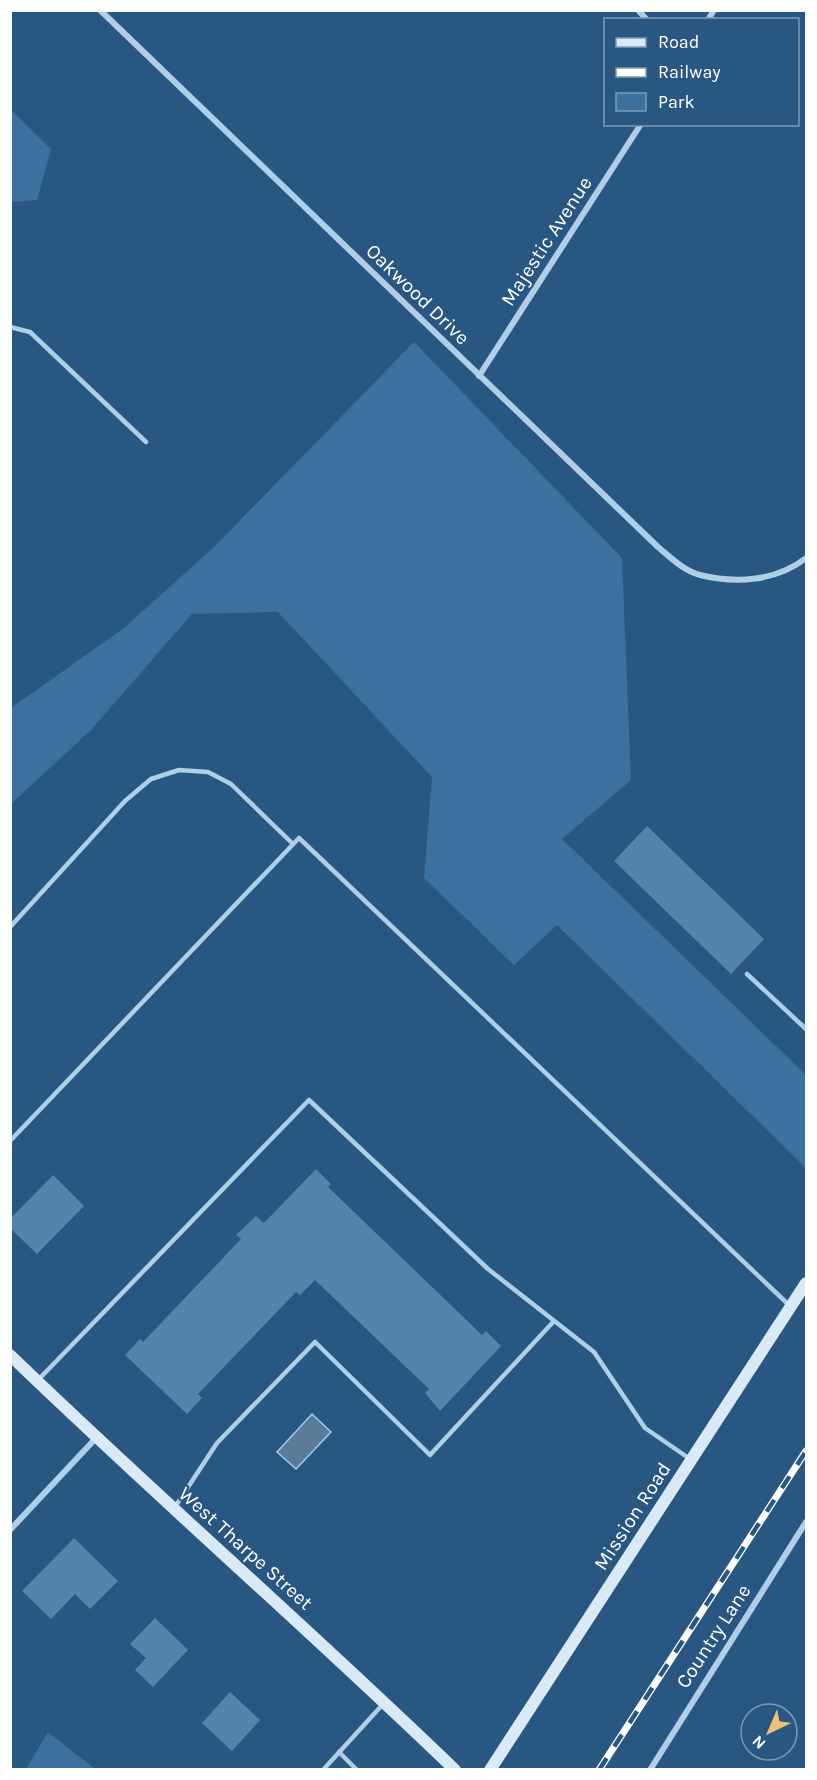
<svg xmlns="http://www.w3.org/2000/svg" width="817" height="1780" viewBox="0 0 817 1780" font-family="Karla,sans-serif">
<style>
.green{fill:#3c719f}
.water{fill:#5a7c99;stroke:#a5cae7;stroke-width:1.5}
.building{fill:#5483ac}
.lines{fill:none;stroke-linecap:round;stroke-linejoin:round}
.lane{stroke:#b0cee6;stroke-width:4.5}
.street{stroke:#b0cee6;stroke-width:6}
.secondary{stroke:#dae9f6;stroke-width:12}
.rail-casing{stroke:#fff;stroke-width:7}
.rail{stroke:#285782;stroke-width:4.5;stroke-dasharray:14;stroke-linecap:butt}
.labels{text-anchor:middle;stroke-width:4.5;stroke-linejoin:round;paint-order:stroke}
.street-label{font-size:20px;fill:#fff;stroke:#285782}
</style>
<rect width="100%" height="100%" fill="#285782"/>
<path class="green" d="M11 110 51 149 37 200 11 202Z
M414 342 622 558 631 780 562 839 806 1075V1168L557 925 514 965 424 878 432 777 278 612 192 614 91 730 11 804V708L124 628 214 547Z
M48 1732 95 1769H26Z"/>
<path class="water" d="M312 1414 331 1432 296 1469 277 1452Z"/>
<path class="building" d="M647 826 764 939 731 974 614 861Z
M316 1169 331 1184 328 1187 482 1335 486 1331 501 1346 440 1411 425 1393 429 1389 315 1280 300 1295 296 1292 198 1394 202 1398 187 1414 125 1355 140 1339 143 1342 241 1239 236 1235 256 1216 264 1223Z
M53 1175 84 1206 37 1254 10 1228V1219Z
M74 1538 118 1581 90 1609 75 1594 51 1619 22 1591Z
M155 1618 188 1650 153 1687 135 1670 146 1658 130 1644Z
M230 1692 260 1720 232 1751 202 1723Z"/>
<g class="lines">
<path class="lane" d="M10 327 30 332 146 442
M11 926 125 801 151 779 179 770 208 772 231 784 293 844
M747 974 806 1029
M10 1141 299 838 791 1307
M39 1379 309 1100 488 1269 594 1352 645 1428 690 1459
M175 1507 217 1443 315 1342 430 1455 554 1321
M339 1752 357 1770
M323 1770 384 1703"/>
<path class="street" d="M100 10 658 547C670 557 684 571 700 575 736 584 777 581 806 558
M638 10 647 20
M708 20 714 10
M479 376 641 124
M10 1530 96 1438
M650 1770 806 1522"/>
<path class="secondary" d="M10 1355C156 1496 309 1629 455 1770
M490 1770 806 1283"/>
<g class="rail-casing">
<path id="rail" d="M599 1770 806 1451"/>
</g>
<use href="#rail" class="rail"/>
</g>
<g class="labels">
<g class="street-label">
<text transform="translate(546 241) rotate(-57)" y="7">Majestic Avenue</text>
<text transform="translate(418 294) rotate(44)" y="7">Oakwood Drive</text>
<text transform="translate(632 1516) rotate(-57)" y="7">Mission Road</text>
<text transform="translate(246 1548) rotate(42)" y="7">West Tharpe Street</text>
<text transform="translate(713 1636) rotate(-57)" y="7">Country Lane</text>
</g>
</g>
<rect width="817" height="1780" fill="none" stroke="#ffffff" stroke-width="24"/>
<rect x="604" y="18" width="195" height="108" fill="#285782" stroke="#7e9ab4" stroke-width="1.5"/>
<rect x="616" y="38" width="30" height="9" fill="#dae9f6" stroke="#7e9ab4" stroke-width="1.5"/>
<text x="658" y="48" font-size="18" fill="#ffffff">Road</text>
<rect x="616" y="68" width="30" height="9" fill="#ffffff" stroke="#7e9ab4" stroke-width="1.5"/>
<text x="658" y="78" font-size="18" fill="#ffffff">Railway</text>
<rect x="616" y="93" width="30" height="18" fill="#3c719f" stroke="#7e9ab4" stroke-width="1.5"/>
<text x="658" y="108" font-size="18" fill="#ffffff">Park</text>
<g transform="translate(769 1732) rotate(224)"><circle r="28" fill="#285782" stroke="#7e9ab4" stroke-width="1.5"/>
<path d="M0-4.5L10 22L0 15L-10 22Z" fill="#eec177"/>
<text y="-9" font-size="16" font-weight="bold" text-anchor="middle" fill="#ffffff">N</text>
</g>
</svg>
